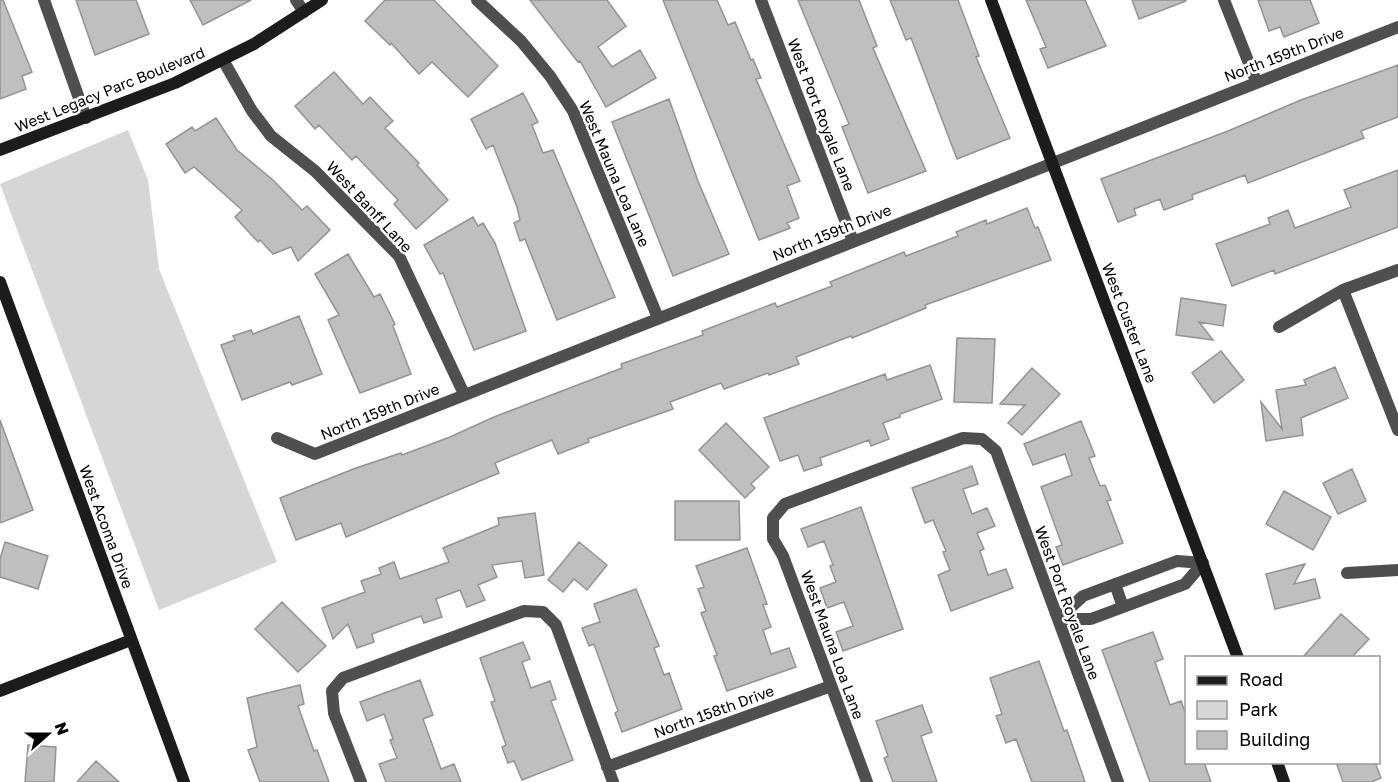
<svg xmlns="http://www.w3.org/2000/svg" width="1398" height="782" viewBox="0 0 1398 782" font-family="'Golos Text',sans-serif">
<style>
.green{fill:#d6d6d6}
.building{fill:#bfbfbf;stroke:#939393;stroke-width:1.5}
.lines{fill:none;stroke-linecap:round;stroke-linejoin:round}
.street{stroke:#4f4f4f;stroke-width:12}
.secondary{stroke:#1c1c1c;stroke-width:12}
.labels{text-anchor:middle;stroke-width:5;stroke-linejoin:round;paint-order:stroke}
.street-label{font-size:15px;fill:#000;stroke:#fff}
</style>
<rect width="100%" height="100%" fill="#fff"/>
<path class="green" d="M128 130 148 180 159 269 277 562 159 610 0 184Z"/>
<path class="building" d="M0 0H3L32 72 22 76 26 89 0 99Z
M76 0H136L149 34 95 55Z
M190 0H251L203 25Z
M385 0H434L498 66 468 97 432 62 419 74 391 43 390 45 365 21Z
M530 0H607L626 26 598 47 612 67 640 50 656 78 606 107 580 61 578 62Z
M663 0H717L728 25 735 22 751 60 753 59 761 78 756 79 800 181 787 186 799 218 787 223 790 228 759 240Z
M798 0H859L877 46 873 48 926 171 868 193 842 127 849 124Z
M890 0H958L979 56 976 57 1010 138 957 159 911 38 906 40Z
M1026 0H1085L1106 46 1048 68 1040 49 1046 47Z
M1132 0H1186V1L1139 19Z
M1258 0H1310L1319 23 1284 37 1280 27 1269 31Z
M1398 65V117L1361 131 1364 138 1248 183 1245 175 1192 195 1193 199 1164 210 1160 199 1134 209 1136 215 1118 222 1101 179 1228 131 1301 100Z
M334 72 363 104 370 97 393 121 385 128 419 163 417 165 448 200 416 229 394 204 398 200 356 156 352 160 319 125 315 129 295 106Z
M523 93 538 122 532 125 543 153 553 150 615 297 557 320 525 239 520 241 514 223 520 220 517 207 493 145 486 149 471 119Z
M669 99 698 181 729 254 673 276 612 122Z
M216 118 237 150 273 180 302 210 307 206 330 230 298 261 291 247 273 254 260 240 258 242 235 217 242 210 194 167 185 173 166 144 192 127 195 131Z
M1398 170V227L1275 274 1274 270 1232 286 1216 244 1270 224 1268 218 1288 210 1295 228 1351 207 1344 190Z
M1027 208 1035 228 1038 227 1051 260 925 305 926 308 852 338 851 336 796 357 799 364 769 375 768 373 724 389 721 383 670 402 673 409 588 439 589 442 558 454 552 440 495 463 499 473 346 537 341 523 296 540 280 498 356 468 401 453 402 455 450 437 494 417 622 368 621 364 703 335 702 331 775 303 777 307 832 286 830 282 872 265 904 252 906 256 958 236 956 232 986 220 987 224Z
M473 217 478 226 483 223 495 243 526 331 474 350 443 273 440 274 424 245Z
M348 254 374 297 380 294 395 324 393 326 411 374 360 393 328 320 339 315 315 274Z
M1181 298 1226 305 1223 326 1199 322 1213 340 1176 335Z
M299 316 322 374 292 385 290 382 242 400 221 345 235 340 233 336 251 330 253 334Z
M957 338 995 339 992 403 954 402Z
M1221 351 1244 380 1214 403 1192 373Z
M930 365 942 399 900 414V417L883 423 889 439 871 446 869 440 820 458 822 465 804 471 798 455 780 461 764 418 885 374 887 380Z
M1335 367 1348 398 1301 418 1303 435 1266 441 1261 402 1282 429 1276 390 1306 385 1304 380Z
M1032 368 1060 394 1022 435 1008 423 1025 405 1000 404Z
M0 420 33 510 0 523Z
M1081 421 1095 456 1089 458 1100 486 1105 485 1111 500 1107 501 1123 543 1063 565 1056 547 1062 545 1041 487 1072 475 1065 454 1033 465 1024 444Z
M726 423 769 467 751 484 755 488 745 498 699 450Z
M972 466 978 484 963 489 972 514 987 508 995 526 977 533 984 549 980 551 988 575 1006 569 1013 588 951 611 938 575 950 570 943 552 946 551 933 520 925 523 912 488Z
M1352 469 1366 501 1338 514 1323 483Z
M1284 491 1331 517 1313 550 1266 524Z
M675 501H739L740 540H675Z
M861 507 903 629 843 651 836 632 853 626 844 602 827 608 820 588 836 582 830 566 833 565 824 541 808 547 801 529Z
M535 513 544 575 525 578 522 561 492 565 497 577 478 585 485 600 467 607 460 590 436 599 442 617 424 623 421 616 372 634 374 642 357 648 348 624 333 639 322 608 365 592 361 581 381 574 379 568 394 562 400 579 449 562 443 548 499 525 498 518Z
M5 542 48 556 38 589 0 577V559Z
M579 542 607 565 587 590 574 579 563 592 548 580Z
M747 548 767 604 763 605 771 627 763 630 771 654 789 648 796 667 727 691 714 656 717 655 701 613 706 611 698 589 704 587 696 566Z
M1305 564 1294 584 1315 579 1320 598 1275 609 1266 574Z
M636 589 659 646 654 648 664 675 669 673 682 709 622 732 615 713 618 711 594 644 589 646 582 628 600 622 594 604Z
M282 602 326 646 298 672 255 629Z
M1341 614 1369 639 1352 657H1303Z
M1153 632 1163 659 1155 662 1170 705 1181 701 1186 715V762H1204L1211 782H1150L1102 650Z
M523 642 530 659 522 662 531 688 550 681 556 699 551 701 573 760 522 780 514 761 508 763 502 747 506 745 491 702 495 701 480 658Z
M1039 661 1064 731 1067 730 1085 782H1032L1016 739 1006 743 996 716 1002 714 990 678Z
M420 680 433 715 423 719 441 769 454 764 461 782H386L379 764 397 758 390 740 393 739 384 714 367 721 360 702Z
M300 685 304 704 298 706 314 751 317 750 329 782H260L248 750 257 747 247 698Z
M922 705 932 732 921 736 937 782H893L884 758 888 756 876 721Z
M28 745 56 747 54 782H25Z
M96 761 119 782H77Z
M1336 762H1375L1381 778 1371 782H1343Z"/>
<g class="lines">
<path class="street" d="M44 0 86 118
M296 0 304 12
M477 0 521 41 550 76 573 111 658 318
M761 0 853 241
M1224 0 1256 81
M223 60 252 111 271 136 315 171 399 256 464 394
M1343 290 1398 430
M1279 327 1343 290 1398 270
M277 438 315 454 1398 27
M1347 573 1398 570
M1115 584 1123 607
M1058 619H1091L1185 584 1203 563
M1058 619 1083 596 1177 561 1203 563
M607 767 831 686
M361 782 334 713 332 691 343 678 524 611 543 612 556 625 613 782
M867 782 783 556 773 539V518L785 504 963 438 982 439 996 451 1118 782"/>
<path class="secondary" d="M991 0 1238 658
M0 150 175 83 254 44 322 0
M0 282 184 782
M0 691 131 640
M1277 762 1284 782"/>
</g>
<g class="labels">
<g class="street-label">
<text transform="translate(1284 55) rotate(-21)" y="5">North 159th Drive</text>
<text transform="translate(110 90) rotate(-22)" y="5">West Legacy Parc Boulevard</text>
<text transform="translate(821 115) rotate(69)" y="5">West Port Royale Lane</text>
<text transform="translate(614 174) rotate(67)" y="5">West Mauna Loa Lane</text>
<text transform="translate(369 207) rotate(47)" y="5">West Banff Lane</text>
<text transform="translate(832 233) rotate(-22)" y="5">North 159th Drive</text>
<text transform="translate(1129 323) rotate(69)" y="5">West Custer Lane</text>
<text transform="translate(380 412) rotate(-22)" y="5">North 159th Drive</text>
<text transform="translate(106 527) rotate(70)" y="5">West Acoma Drive</text>
<text transform="translate(1067 603) rotate(70)" y="5">West Port Royale Lane</text>
<text transform="translate(832 645) rotate(70)" y="5">West Mauna Loa Lane</text>
<text transform="translate(714 712) rotate(-20)" y="5">North 158th Drive</text>
</g>
</g>
<rect x="1185" y="656" width="195" height="108" fill="#ffffff" stroke="#999999" stroke-width="1.5"/>
<rect x="1197" y="676" width="30" height="9" fill="#1c1c1c" stroke="#999999" stroke-width="1.5"/>
<text x="1239" y="686" font-size="18" fill="#000000">Road</text>
<rect x="1197" y="701" width="30" height="18" fill="#d6d6d6" stroke="#999999" stroke-width="1.5"/>
<text x="1239" y="716" font-size="18" fill="#000000">Park</text>
<rect x="1197" y="731" width="30" height="18" fill="#bfbfbf" stroke="#999999" stroke-width="1.5"/>
<text x="1239" y="746" font-size="18" fill="#000000">Building</text>
<g transform="translate(48 734) rotate(69)" stroke="#ffffff" stroke-width="4.5" paint-order="stroke">
<path d="M0-4.5L10 22L0 15L-10 22Z" fill="#000000"/>
<text y="-9" font-size="16" font-weight="bold" text-anchor="middle" fill="#000000">N</text>
</g>
</svg>
